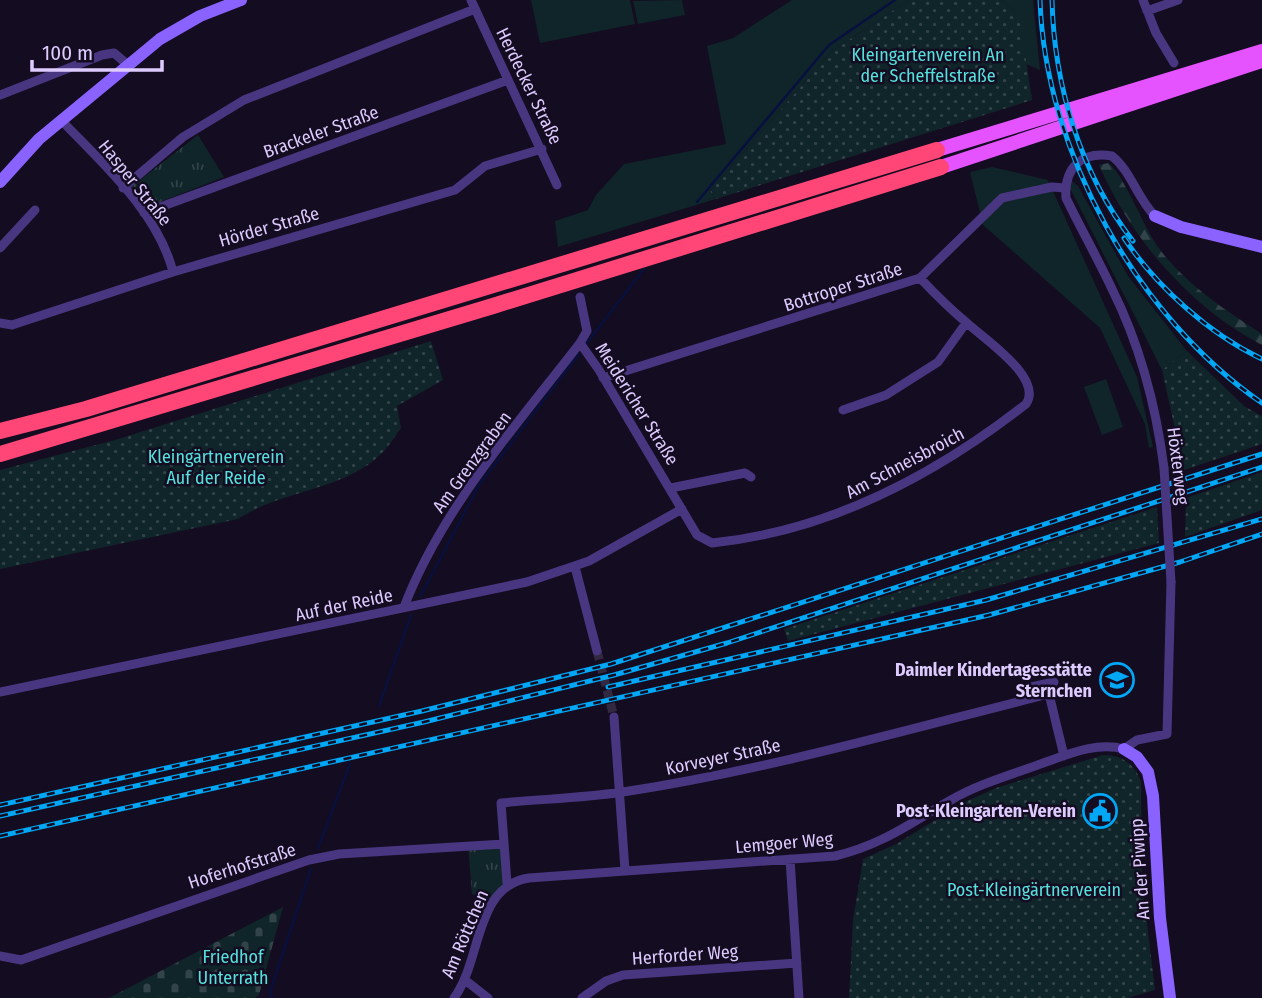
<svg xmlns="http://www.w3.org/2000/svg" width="1262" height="998" viewBox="0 0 1262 998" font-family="'Fira Sans Condensed',sans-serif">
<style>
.grass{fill:#0f252a}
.forest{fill:url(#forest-firs)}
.cemetery{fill:url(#cemetery-stones)}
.park{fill:url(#park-tufts)}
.garden{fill:url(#garden-dots)}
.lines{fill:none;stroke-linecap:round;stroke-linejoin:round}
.stream{stroke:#08103e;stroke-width:2.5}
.street-tunnel{stroke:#322941;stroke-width:9;stroke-dasharray:9 4.5;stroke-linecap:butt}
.street{stroke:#493680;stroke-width:9}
.secondary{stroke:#8962ff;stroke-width:12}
.primary{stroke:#e552ff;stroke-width:14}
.highway{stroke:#ff4676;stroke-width:16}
.rail-casing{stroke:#00a7f6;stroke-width:5}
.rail{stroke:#140c20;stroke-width:2.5;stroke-dasharray:8;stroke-linecap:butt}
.street-bridge{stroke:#493680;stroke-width:9}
.labels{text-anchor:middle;stroke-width:5;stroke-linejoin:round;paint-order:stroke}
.park-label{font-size:18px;fill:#55e1dd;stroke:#140c20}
.street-label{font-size:18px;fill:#ddcbff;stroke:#140c20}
.poi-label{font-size:18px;font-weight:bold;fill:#ddcbff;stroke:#140c20;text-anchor:end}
</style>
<defs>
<pattern id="forest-firs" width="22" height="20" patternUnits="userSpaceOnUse" patternTransform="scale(1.75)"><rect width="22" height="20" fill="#0f252a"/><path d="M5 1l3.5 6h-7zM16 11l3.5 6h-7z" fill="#32434a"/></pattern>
<pattern id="cemetery-stones" width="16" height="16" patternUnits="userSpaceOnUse" patternTransform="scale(1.75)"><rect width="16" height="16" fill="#0f252a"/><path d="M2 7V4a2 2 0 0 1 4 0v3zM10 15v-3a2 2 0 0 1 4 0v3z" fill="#32434a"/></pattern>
<pattern id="park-tufts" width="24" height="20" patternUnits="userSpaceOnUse" patternTransform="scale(1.75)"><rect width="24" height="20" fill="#0f252a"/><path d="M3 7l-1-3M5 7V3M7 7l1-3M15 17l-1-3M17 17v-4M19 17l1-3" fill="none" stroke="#32434a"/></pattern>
<pattern id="garden-dots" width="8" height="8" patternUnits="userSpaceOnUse" patternTransform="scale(1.75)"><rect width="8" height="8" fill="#0f252a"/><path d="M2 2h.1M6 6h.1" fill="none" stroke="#32434a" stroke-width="1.8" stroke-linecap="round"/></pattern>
</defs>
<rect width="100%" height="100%" fill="#140c20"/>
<path class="grass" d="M531 0H630L635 24 540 43Z
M682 0 685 15 638 24 633 1Z
M792 0H909L832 51 710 191 716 199 558 247 555 221 588 210 596 195 624 164 726 144 707 46 733 38Z
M1001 0H1033L1040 70 1026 64 1015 11Z
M992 167 1048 180 1137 377 1153 447 1149 448 1145 424 1100 328 983 225 970 172Z
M1071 180 1078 186 1128 276 1187 351 1162 370 1071 190Z
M1106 379 1123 427 1102 435 1084 387Z"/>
<path class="forest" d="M1108 163C1122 171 1144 228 1158 247 1184 283 1225 310 1262 334V345C1190 307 1131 239 1099 165Z"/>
<path class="cemetery" d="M283 907 259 995 255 998H109Z"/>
<path class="park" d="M198 135 224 177 147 207 131 187Z
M504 844 507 883 491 903 472 894 468 846Z"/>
<path class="garden" d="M909 0H1001L1015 11 1020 20 1032 100 716 199 710 191 832 51Z
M431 341 443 380 397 406 401 428C394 437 389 447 381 454 343 491 281 490 238 519L0 569V470L115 440Z
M1187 351 1244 406 1262 416V444L1184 470 1162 370Z
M1262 472V510L1185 537 1186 498Z
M1157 507 1159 543 788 641 784 629Z
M1103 755C1122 755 1135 764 1141 782L1142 881 1155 990 1128 998H849L853 920 863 859 896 844 965 802 996 788Z"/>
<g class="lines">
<path class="stream" d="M697 202 829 45 895 0
M586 344 644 269
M420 597 479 485 579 354
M379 706 411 615
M318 848 350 764
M272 998 270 992 311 869"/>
<path class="street-tunnel" d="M597 651 614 717"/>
<path class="street" d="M471 0 557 185
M1143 0 1156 33 1174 63
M1147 11 1178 0
M0 95 102 55 114 53 128 65
M61 120C102 163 158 212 173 272
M123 188 183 137 244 100 475 9
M144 213 508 80
M1155 216C1137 198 1131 171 1112 156 1081 151 1064 168 1066 198 1081 229 1098 259 1112 289 1140 345 1156 406 1164 468
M0 248 35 210
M580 297 587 331 580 343 599 370 697 535 712 543C830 531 934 476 1026 404 1044 378 983 338 967 323 950 309 935 294 920 278
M0 323 12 325 173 272 455 190 485 166 542 149
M603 378 920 278 1002 198 1052 187 1065 188
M843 410 886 395 938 362 966 323
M671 488 745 473 751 477
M575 567 597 651
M404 607C442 508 516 426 580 343
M0 692 527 582 589 561 682 509
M1025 700 1022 689 1054 682
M614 717 625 870
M790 859 799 998
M507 883 501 803C542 799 583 798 623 792 768 770 908 729 1049 694L1064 756
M0 956 21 960 309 860 339 854 504 844
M465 980 488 998
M454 998C482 961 474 886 529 878L835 856C882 845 910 823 951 800 980 783 1014 774 1046 762 1071 753 1098 742 1124 749L1137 740 1167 734 1171 582
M582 998 606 981 623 975 797 963"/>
<path class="secondary" d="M0 182 39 139 160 39 200 16 241 0
M1155 216 1181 227 1262 247
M1124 749 1137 757 1148 772 1153 796 1160 918 1170 998"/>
<path class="primary" d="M937 150 1262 51
M941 167 1262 61"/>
<path class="highway" d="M0 431 86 409 937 150
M0 454 493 306 941 167"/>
<g class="rail-casing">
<path id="rail" d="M1040 0C1045 151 1137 317 1262 403
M1052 0C1054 85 1080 173 1133 241
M1124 238C1156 286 1209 334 1262 359
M608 687 986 600 1262 519
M0 805 422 711 611 664 1262 454
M0 816 424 722 614 675 727 643 1262 467
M0 836 989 615 1180 562 1262 534"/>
</g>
<use href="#rail" class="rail"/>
<path class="street-bridge" d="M1164 468 1171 582"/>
</g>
<defs>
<g id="school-ring" transform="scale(1.75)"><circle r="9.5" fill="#140c20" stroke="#00a7f6" stroke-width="1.5"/><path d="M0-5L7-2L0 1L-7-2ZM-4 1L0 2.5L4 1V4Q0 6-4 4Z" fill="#00a7f6"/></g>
<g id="civic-ring" transform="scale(1.75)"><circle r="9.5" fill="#140c20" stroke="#00a7f6" stroke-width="1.5"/><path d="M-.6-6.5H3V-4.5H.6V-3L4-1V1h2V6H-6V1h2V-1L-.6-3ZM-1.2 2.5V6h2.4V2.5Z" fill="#00a7f6"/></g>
</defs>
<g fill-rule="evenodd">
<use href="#school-ring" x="1117" y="680"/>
<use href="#civic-ring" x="1100" y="811"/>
</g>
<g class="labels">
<g class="park-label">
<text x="928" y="61">Kleingartenverein An<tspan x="928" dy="21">der Scheffelstraße</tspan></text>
<text x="216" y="463">Kleingärtnerverein<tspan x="216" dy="21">Auf der Reide</tspan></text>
<text x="1034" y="896">Post-Kleingärtnerverein</text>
<text x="233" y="963">Friedhof<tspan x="233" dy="21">Unterrath</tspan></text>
</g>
<g class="street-label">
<text transform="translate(529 86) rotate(64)" y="6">Herdecker Straße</text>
<text transform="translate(321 132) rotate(-20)" y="6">Brackeler Straße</text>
<text transform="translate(135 183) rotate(51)" y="6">Hasper Straße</text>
<text transform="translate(269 227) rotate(-16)" y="6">Hörder Straße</text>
<text transform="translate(843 287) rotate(-18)" y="6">Bottroper Straße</text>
<text transform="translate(637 404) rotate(58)" y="6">Meidericher Straße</text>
<text transform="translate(472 462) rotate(-54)" y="6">Am Grenzgraben</text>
<text transform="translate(905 463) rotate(-28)" y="6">Am Schneisbroich</text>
<text transform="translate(1178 466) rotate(83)" y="6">Höxterweg</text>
<text transform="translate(344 605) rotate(-12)" y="6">Auf der Reide</text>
<text transform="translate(723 757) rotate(-12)" y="6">Korveyer Straße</text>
<text transform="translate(784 843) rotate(-5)" y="6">Lemgoer Weg</text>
<text transform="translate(242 866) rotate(-18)" y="6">Hoferhofstraße</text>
<text transform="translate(1140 869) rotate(-94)" y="6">An der Piwipp</text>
<text transform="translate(465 934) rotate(-67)" y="6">Am Röttchen</text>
<text transform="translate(685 955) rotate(-4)" y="6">Herforder Weg</text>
</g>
<g class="poi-label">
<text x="1092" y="676">Daimler Kindertagesstätte<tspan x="1092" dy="21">Sternchen</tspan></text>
<text x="1076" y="817">Post-Kleingarten-Verein</text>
</g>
</g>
<path d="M32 60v10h130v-10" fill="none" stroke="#ddcbff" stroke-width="3.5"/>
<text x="42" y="60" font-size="21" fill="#ddcbff" stroke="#140c20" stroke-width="5" paint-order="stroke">100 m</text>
</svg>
